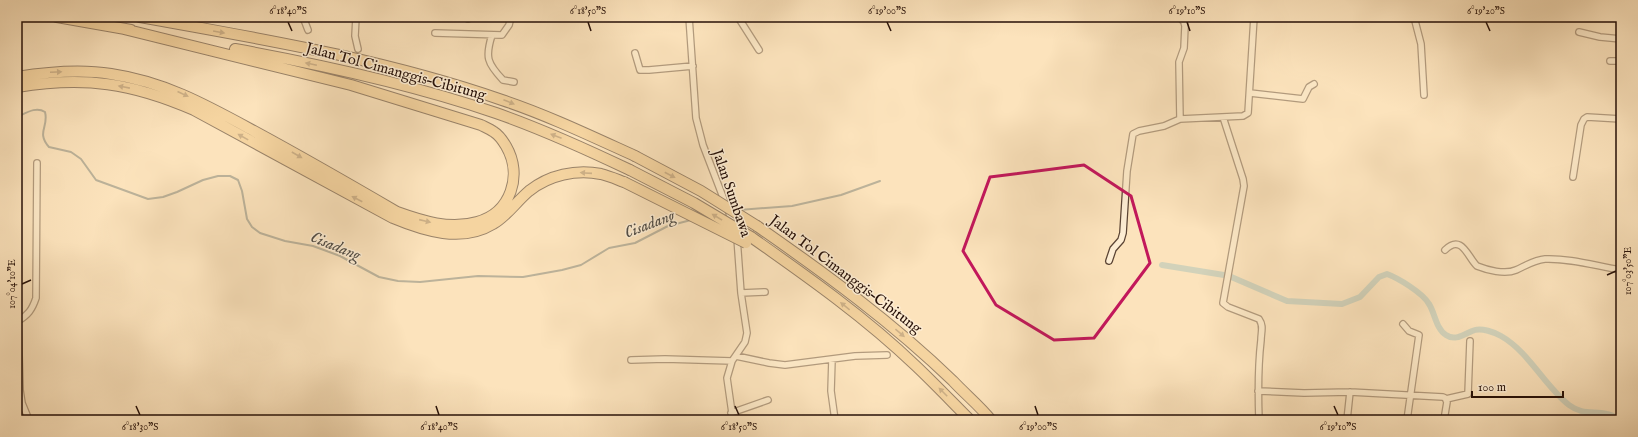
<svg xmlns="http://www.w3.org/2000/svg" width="1638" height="437" viewBox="0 0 1638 437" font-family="'IM FELL English',serif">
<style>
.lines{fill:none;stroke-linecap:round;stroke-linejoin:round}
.stream{stroke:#6f7771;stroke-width:2}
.canal{stroke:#a1bdb8;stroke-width:6}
.minor-casing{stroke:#5b4434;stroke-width:8}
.motorway-casing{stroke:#250f07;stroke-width:12}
.minor{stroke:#fdedd3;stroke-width:5.5}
.motorway{stroke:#eec27e;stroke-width:10}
.motorway-bridge-casing{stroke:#250f07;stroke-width:12;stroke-linecap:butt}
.motorway-bridge{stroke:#eec27e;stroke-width:10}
.oneway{fill:#947148}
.marked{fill:none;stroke:#c2185b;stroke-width:3;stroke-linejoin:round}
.ticks{fill:none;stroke:#250f07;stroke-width:1.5}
.labels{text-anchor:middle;stroke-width:3;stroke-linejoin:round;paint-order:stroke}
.street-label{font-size:15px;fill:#250f07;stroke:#fdedd3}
.water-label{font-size:16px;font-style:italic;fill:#504c45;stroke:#fdedd3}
.neatline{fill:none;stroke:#250f07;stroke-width:1.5}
.ticks-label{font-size:10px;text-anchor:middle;fill:#250f07}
</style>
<rect width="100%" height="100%" fill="#fce3bc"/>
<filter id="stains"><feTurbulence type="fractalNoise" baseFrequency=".005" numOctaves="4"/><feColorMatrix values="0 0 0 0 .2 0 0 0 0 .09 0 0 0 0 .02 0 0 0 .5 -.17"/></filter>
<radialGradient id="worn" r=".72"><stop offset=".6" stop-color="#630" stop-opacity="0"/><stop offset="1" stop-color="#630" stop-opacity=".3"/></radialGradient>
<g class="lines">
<path class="stream" d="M17 117C26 113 36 106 45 112 49 127 36 132 49 147L71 152 81 159 96 180 148 199 163 197 177 192 203 180 218 176H230L238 180 242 191 247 219 252 227 260 233 285 241 313 246 340 256 379 277 398 281 420 282 478 276 523 277 562 270 581 265 609 248 635 243 668 226 691 220
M739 210 792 206 841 195 880 181"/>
<path class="canal" d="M1162 265 1224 275
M1229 276 1287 301 1342 304 1360 297 1379 277 1387 274C1398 278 1423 293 1429 304 1435 313 1436 329 1446 335 1456 342 1465 333 1475 330 1482 328 1494 332 1501 336 1529 352 1544 385 1569 405 1582 415 1593 411 1607 414 1611 414 1616 418 1621 420"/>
<g class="minor-casing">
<path id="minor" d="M303 17 308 30
M356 17 355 36 358 49
M468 17V19
M689 17 696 118 703 145 734 226
M738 17 759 50
M1179 17 1184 22 1185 26 1184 48 1179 62 1180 119
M1414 17 1421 44 1424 95
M1579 32 1600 37 1621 39
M435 33 502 35 509 25 511 17
M492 35C485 57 487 63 503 80L514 82
M635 53 640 70H649L693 66
M1610 61H1621
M1250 93 1303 99 1309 87 1314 84
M1223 117 1243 179 1244 186 1223 303 1228 307 1259 319C1264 326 1261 332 1261 340 1258 366 1258 393 1259 420
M1573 177 1581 125 1584 119 1587 117 1621 119
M1445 250C1462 233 1468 258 1477 266 1487 270 1505 275 1516 270 1525 266 1534 260 1545 259 1570 258 1596 266 1621 270
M1109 261 1113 249 1121 240 1123 233 1127 171 1133 134 1139 131 1164 126 1180 119 1243 116 1248 113 1254 17
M741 293 765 292
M1403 324 1409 331 1419 335 1407 420
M736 356 769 363 785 365 855 356 887 355
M832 359 831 391 835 420
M631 360 665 359 732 361
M1258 391 1304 393 1350 392 1443 397 1445 398 1447 402 1444 420
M1446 399 1468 394 1470 341
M731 413 768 400
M29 420 22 403 20 390 18 321C28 315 32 310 36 298L37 163
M733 420 727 378 732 361 745 342 747 333 741 293 737 238
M1347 420 1350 392"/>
</g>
<g class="motorway-casing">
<path id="motorway" d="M57 17 131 30
M140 17C262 39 384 59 502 100 547 115 591 136 635 156
M235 49C324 65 411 84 496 113 542 129 586 149 630 170
M17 77C48 72 80 69 111 74 165 82 206 105 254 131 302 157 349 184 397 212 422 221 450 230 477 222 511 213 523 175 506 146 503 141 499 135 494 132 490 129 485 127 481 125L351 85 124 29
M17 87C85 76 132 83 194 110L393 218C424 231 462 243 493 224 507 216 516 202 529 191 549 175 576 169 601 174 609 176 616 179 624 182
M757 226C826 274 893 323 953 381 965 394 980 406 991 420
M751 237C808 277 866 318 916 366 935 384 952 402 970 420"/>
</g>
<use href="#minor" class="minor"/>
<use href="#motorway" class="motorway"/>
<g class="motorway-bridge-casing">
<path id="motorway-bridge" d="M635 156 701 191 757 226
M630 170 694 203 751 237
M624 182 746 243"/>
</g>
<use href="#motorway-bridge" class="motorway-bridge"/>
</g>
<defs><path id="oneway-solid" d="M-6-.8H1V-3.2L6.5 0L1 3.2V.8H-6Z"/></defs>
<g class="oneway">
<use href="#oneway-solid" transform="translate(219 32) rotate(10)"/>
<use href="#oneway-solid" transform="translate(311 64) rotate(-168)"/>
<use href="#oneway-solid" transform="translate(56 72) rotate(-2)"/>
<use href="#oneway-solid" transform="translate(124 87) rotate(-169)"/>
<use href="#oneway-solid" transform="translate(183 94) rotate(24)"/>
<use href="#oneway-solid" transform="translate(509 102) rotate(22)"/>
<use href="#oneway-solid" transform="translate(556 136) rotate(-159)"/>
<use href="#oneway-solid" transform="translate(243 137) rotate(-151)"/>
<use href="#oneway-solid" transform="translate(297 155) rotate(30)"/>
<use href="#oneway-solid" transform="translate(586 173) rotate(-176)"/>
<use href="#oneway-solid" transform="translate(670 175) rotate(28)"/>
<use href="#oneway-solid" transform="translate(357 199) rotate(-152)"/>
<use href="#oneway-solid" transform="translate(717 217) rotate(-149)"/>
<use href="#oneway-solid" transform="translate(425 221) rotate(13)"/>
<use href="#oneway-solid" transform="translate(845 306) rotate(-141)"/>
<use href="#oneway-solid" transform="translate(900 333) rotate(40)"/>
<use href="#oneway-solid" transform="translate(943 392) rotate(-135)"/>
</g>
<path d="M0 0H1638V437H0ZM1084 165 1131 196 1150 263 1094 338 1054 340 996 305 963 251 990 177Z" fill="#fce3bc" fill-opacity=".55" fill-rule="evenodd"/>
<path class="marked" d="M1084 165 1131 196 1150 263 1094 338 1054 340 996 305 963 251 990 177Z"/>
<path class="ticks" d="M288 22 292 31M588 22 591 31M887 22 891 31M1187 22 1190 31M1486 22 1490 31M1607 275 1616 271M22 284 31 280M136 406 140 415M436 406 439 415M735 406 739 415M1035 406 1038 415M1334 406 1338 415"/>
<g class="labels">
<g class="street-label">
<text transform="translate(396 71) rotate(15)" y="5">Jalan Tol Cimanggis–Cibitung</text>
<text transform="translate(732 193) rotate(71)" y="5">Jalan Sumbawa</text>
<text transform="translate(846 274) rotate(37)" y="5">Jalan Tol Cimanggis–Cibitung</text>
</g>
<g class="water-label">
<text transform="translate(649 223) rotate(-21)" y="6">Cisadang</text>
<text transform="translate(336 245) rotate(22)" y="6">Cisadang</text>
</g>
</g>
<rect width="1638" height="437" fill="none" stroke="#fce3bc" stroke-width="44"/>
<path d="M1472 391v6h91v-6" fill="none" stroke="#250f07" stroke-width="2"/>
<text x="1478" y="391" font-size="12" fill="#250f07" stroke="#fdedd3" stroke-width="3" paint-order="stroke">100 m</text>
<rect x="22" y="22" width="1594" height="393" class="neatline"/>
<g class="ticks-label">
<text x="288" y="14">6°18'40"S</text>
<text x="588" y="14">6°18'50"S</text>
<text x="887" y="14">6°19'00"S</text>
<text x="1187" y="14">6°19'10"S</text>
<text x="1486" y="14">6°19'20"S</text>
<text transform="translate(1627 271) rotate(-90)" y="4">107°03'50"E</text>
<text transform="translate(11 284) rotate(-90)" y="4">107°04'10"E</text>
<text x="140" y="430">6°18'30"S</text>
<text x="439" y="430">6°18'40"S</text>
<text x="739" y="430">6°18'50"S</text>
<text x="1038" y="430">6°19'00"S</text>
<text x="1338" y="430">6°19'10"S</text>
</g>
<rect width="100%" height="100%" filter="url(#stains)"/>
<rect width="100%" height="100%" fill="url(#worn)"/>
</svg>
